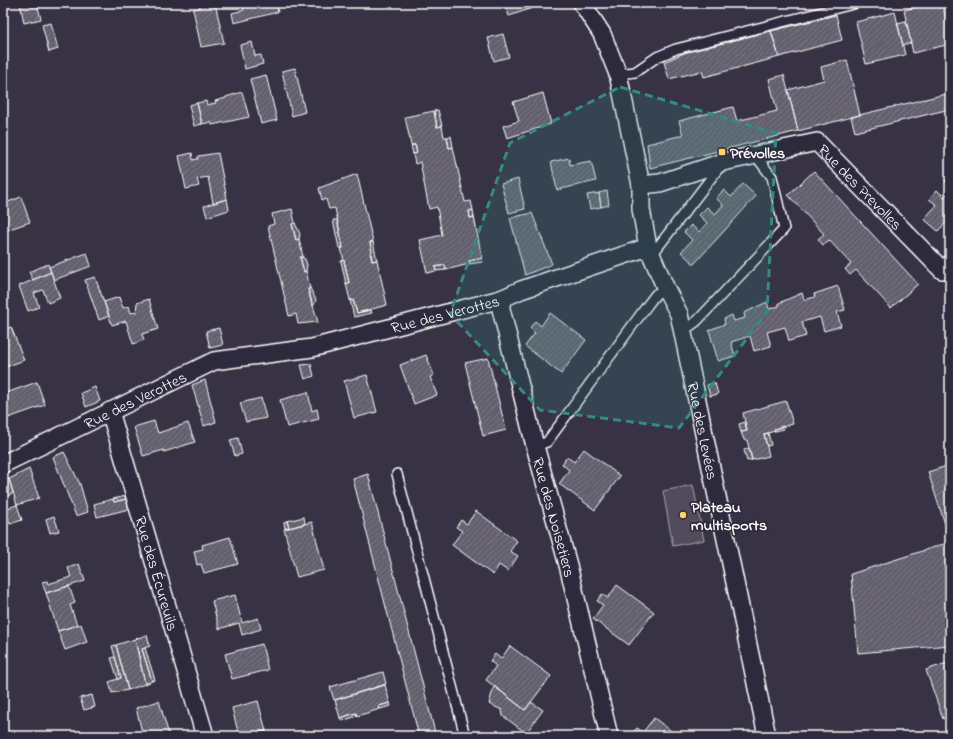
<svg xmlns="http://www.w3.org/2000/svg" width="953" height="739" viewBox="0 0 953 739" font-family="'Indie Flower',sans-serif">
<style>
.pitch{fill:#514c5c;stroke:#a8a6ae}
.building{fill:url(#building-hatch);stroke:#fff}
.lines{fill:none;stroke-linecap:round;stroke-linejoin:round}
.service-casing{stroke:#fff;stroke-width:12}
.minor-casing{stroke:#fff;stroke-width:20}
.service{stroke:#2f2a3d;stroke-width:9}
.minor{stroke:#2f2a3d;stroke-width:17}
.marked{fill:#338b84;fill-opacity:0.2;stroke:#338b84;stroke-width:3;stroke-dasharray:8 5;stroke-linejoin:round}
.poi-dot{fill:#ffd166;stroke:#2f2a3d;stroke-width:1.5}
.labels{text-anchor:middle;stroke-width:3.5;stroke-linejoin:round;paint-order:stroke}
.poi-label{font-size:16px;font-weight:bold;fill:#fff;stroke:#2f2a3d;text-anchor:start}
.street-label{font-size:16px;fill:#fff;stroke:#2f2a3d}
</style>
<defs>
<pattern id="building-hatch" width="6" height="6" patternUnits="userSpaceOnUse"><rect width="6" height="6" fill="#635f6d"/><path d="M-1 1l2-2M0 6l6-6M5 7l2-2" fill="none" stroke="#7a7783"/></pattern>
</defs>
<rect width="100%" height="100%" fill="#373345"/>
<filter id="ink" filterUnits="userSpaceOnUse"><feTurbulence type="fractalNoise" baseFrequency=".025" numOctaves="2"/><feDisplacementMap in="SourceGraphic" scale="8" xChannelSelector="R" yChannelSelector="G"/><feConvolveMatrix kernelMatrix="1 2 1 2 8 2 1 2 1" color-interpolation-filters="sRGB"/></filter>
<g filter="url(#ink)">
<path class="pitch" d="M693 485 704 540 673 546 663 491Z"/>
<path class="building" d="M20 3H37L41 19 24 23Z
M94 3H106V4L95 6Z
M199 3H215L224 43 201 47 193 9 200 8Z
M249 3H276L278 12 234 23 232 13 244 10 243 5Z
M505 3H547L509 16Z
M934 3H942L950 36V44L913 53 904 10Z
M895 12 905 55 866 64 856 22Z
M836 15 842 40 779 57 771 31Z
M906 21 911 43 903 45 897 23Z
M51 23 58 49 49 52 42 25Z
M771 31 779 57 704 77 702 71 669 79 664 62 684 53Z
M503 34 509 57 494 61 488 38Z
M252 42 255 56 261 55 263 64 245 69 240 45Z
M847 60 860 115 798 131 788 90 824 80 821 67Z
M295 68 305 112 292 116 282 71Z
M266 75 277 120 261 124 250 79Z
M784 75 798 131 650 168 647 144 683 135 679 121 733 107 737 121 777 111 769 79Z
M242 92 249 117 212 125 211 122 202 124 197 103 206 101 207 105 216 103 215 101 226 98V97Z
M543 93 551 124 507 138 503 126 519 121 513 102Z
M950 93V109L855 132 851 117Z
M197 103 202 124 194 126 189 105Z
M438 110 442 126 437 127 434 111Z
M434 111 437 127 442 126 444 137H447L449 148 453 147 465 202 471 201 473 210 469 211 470 218 474 217 482 258 469 261V264L446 270 445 265 435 267 436 271 427 273 420 240 442 235 437 207 429 209 420 162 415 164 413 154 417 153 415 145H411L405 117Z
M451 136 453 147 449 148 447 137Z
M411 145H415L417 153 413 154Z
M192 153 193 160 198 159V156L218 153 227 199 213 203 208 177 197 179 199 186 186 189 179 156Z
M569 158 570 165 591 161 596 181 557 190 551 162Z
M814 171 918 284 891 308 856 270 850 275 845 269 851 264 829 240 823 245 818 239 824 234 788 195Z
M357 174 373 242H370L372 251 370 252 372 261 377 260 387 305 357 313 353 300H350L346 284 349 283 341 248H343L335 208 329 209 326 199 322 200 319 188Z
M950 176V186L945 181Z
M518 179 525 209 509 213 501 184Z
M743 184 756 196 694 264 681 252 692 240 684 232 691 225 699 232 707 223 699 215 707 207 715 214 723 205 716 198 724 190 731 197Z
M937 190 944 197 950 191V218L938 231 924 219 937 205 929 199Z
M607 191 609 205 601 207 599 193Z
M599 193 601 207 590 209 587 195Z
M5 196 7 202 3 204V197Z
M21 197 30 222 4 231 6 237 3 238V204Z
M227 199 229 210 207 217 204 206Z
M292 209 295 223 292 224 296 240 299 239 303 257H300L304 272 306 271 310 288 308 289 318 322 298 324 296 314 289 316 268 226 274 224 272 214Z
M473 210 474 217 470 218 469 211Z
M532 213 552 264 525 275 510 218Z
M333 220H337L343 248H339Z
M295 223 300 234 299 239 296 240 292 224Z
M370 242H373L377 260 372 261Z
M87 253 91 266 54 280 49 267Z
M300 257 305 259 307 265 306 271 304 272Z
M482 258 483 262 469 264V261Z
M344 260 349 283 346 284 341 261Z
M48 264 51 272 33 280 29 272Z
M445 265 446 270 436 271 435 267Z
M51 272 60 298 48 303 43 290 34 293 39 307 28 311 19 286Z
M95 277 109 316 99 320 85 280Z
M838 286 845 310 837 312 841 326 824 331 820 317 802 322 806 336 789 341 785 327 767 332 771 346 754 351 750 336 731 342 735 356 718 361 709 330 725 324 724 319 732 315 734 321 745 318 744 313 767 302 769 309 779 306V303L802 293 804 300 815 297 814 294Z
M310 288 316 300 314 305H312L308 289Z
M119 297 123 308 129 306 131 313 136 312 137 303 149 299 158 329 142 334 144 340 133 344 126 321 112 325 104 302Z
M350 300H353L357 313 371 310 372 313 354 317Z
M550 313 586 340 561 374 525 346 535 333 530 328 535 321 541 326Z
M11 327 24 360 3 368V330Z
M219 328 223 345 210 348 206 331Z
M426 355 434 375 430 377 437 395 414 404 400 365Z
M488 358 506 430 483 436 465 363Z
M311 364 314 376 305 379 301 365Z
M367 375 377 412 354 418 344 381Z
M205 380 216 422 204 426 192 385Z
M37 382 45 405 8 418 3 404V394Z
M715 383 718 394 710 396 707 385Z
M95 387 100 401 86 407 81 393Z
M308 392 312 411 317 409 319 419 287 427 280 400Z
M261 398 266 418 246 422 240 403Z
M786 401 793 424 774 429 775 431 764 434 769 456 752 460 747 440H744L741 432 747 431 743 413Z
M154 421 158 433 188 423 195 442 164 452V450L143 456 134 427Z
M745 422 747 431 741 432 739 424Z
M783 426 784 429 775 431 774 429Z
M768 433 771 445 767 446 764 434Z
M238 438 242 454 235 456 230 440Z
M749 448 752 460 747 461 744 450Z
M584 449 620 476 595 510 559 484 569 470 562 464 567 457 574 462Z
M64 452 80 484 88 512 76 516 53 457Z
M950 465V525L946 527 928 472Z
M29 469 39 498 17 505 9 479Z
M368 474 436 736H419L353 479Z
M9 479 13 493 3 498V482Z
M126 496V499L114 502 113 499Z
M113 499 114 502 126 499 129 509 97 517 94 504Z
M17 505 22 520 10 524 5 509Z
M476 511 517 541 510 551 518 556 508 571 499 565 493 575 452 545 462 531 456 527 461 520 467 524Z
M54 516 59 531 50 533 46 519Z
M304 517 305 524 289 528 287 521Z
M287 521 289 528H285L284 522Z
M312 522 324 570 297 577 284 529Z
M230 537 238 564 204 573 201 564 197 565 194 551 203 549 202 545Z
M950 542V645L858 653 851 574Z
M79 564 85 581 46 593 42 582 47 581 48 584 71 577 68 568Z
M617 585 654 612 629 645 593 619 603 605 597 601 602 594 608 598Z
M69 586 75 603 70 605 77 625 58 631 46 593Z
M235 595 242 623 258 618 261 629 242 635 239 623 219 629 212 601Z
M81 624 87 642 65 650 58 631Z
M147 635 150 646 142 649 152 681 145 684 135 639Z
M135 639 145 684 128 690 116 645Z
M262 644 268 670 232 679 225 654Z
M116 645 128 690 112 693 109 682 121 678 112 646Z
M510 646 551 676 525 710 486 680 496 666 490 661 495 654 501 659Z
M145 648 155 680 152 681 142 649Z
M115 657 121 678 118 679 111 658Z
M950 662V716L943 719 926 670Z
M383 672 386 684 334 700 330 687Z
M385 685 390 703 379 706 380 709 357 716 356 713 340 718 335 700Z
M494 686 525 710 531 702 543 710 526 733 503 716 502 710 489 704Z
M92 695 95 707 84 710 80 698Z
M159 701 169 735 143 736 136 708Z
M258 701 266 731 260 732 261 736H239L232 708Z
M390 703 391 706 380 709 379 706Z
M356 713 357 716 342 721 340 718Z
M654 718 678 736 679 734 682 736 631 735 637 728 643 732Z
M266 731 267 736H261L260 732Z"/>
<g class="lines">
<g class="service-casing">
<path id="service" d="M618 74 635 72 657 57 676 49 857 3
M651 256 721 165
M683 331 697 321 784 229 772 177 755 155
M535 446 547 442 649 303 656 294 666 289
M397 474 465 736"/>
</g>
<g class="minor-casing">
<g id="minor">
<path id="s1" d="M582 3 602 34 618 74 641 185V209L648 247 666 289 679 314 767 736"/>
<path id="s2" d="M641 185 660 183 723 162 817 142 942 270 950 264"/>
<path id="s3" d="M501 299V309L535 446 568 565 609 736"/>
<path id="s4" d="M110 411 205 736"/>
<path id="s5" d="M3 464 214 361 312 348 501 299 521 290 648 247"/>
</g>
</g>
<use href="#service" class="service"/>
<use href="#minor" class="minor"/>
</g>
</g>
<path class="marked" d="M620 87 776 133 767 312 679 428 540 410 450 314 510 143Z"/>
<g class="poi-dot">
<rect x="718" y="148" width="8" height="8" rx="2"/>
<circle cx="683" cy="515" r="4"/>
</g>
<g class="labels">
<g class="poi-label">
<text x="730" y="158">Prévolles</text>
<text x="691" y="512">Plateau<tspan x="691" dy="18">multisports</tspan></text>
</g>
<g class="street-label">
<text dy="6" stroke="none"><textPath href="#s2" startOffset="244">Rue des Prevolles</textPath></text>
<text dy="6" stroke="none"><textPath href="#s5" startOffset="471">Rue des Verottes</textPath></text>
<text dy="6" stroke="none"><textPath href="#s5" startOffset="147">Rue des Verottes</textPath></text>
<text dy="6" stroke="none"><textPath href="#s1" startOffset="449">Rue des Levées</textPath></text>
<text dy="6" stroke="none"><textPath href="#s3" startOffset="225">Rue des Noisetiers</textPath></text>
<text dy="6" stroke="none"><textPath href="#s4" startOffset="169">Rue des Écureuils</textPath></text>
</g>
</g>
<rect width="953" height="739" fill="none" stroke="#2f2a3d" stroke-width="16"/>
<rect x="8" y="8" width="937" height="723" fill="none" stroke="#fff" stroke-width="1.5" filter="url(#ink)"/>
</svg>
